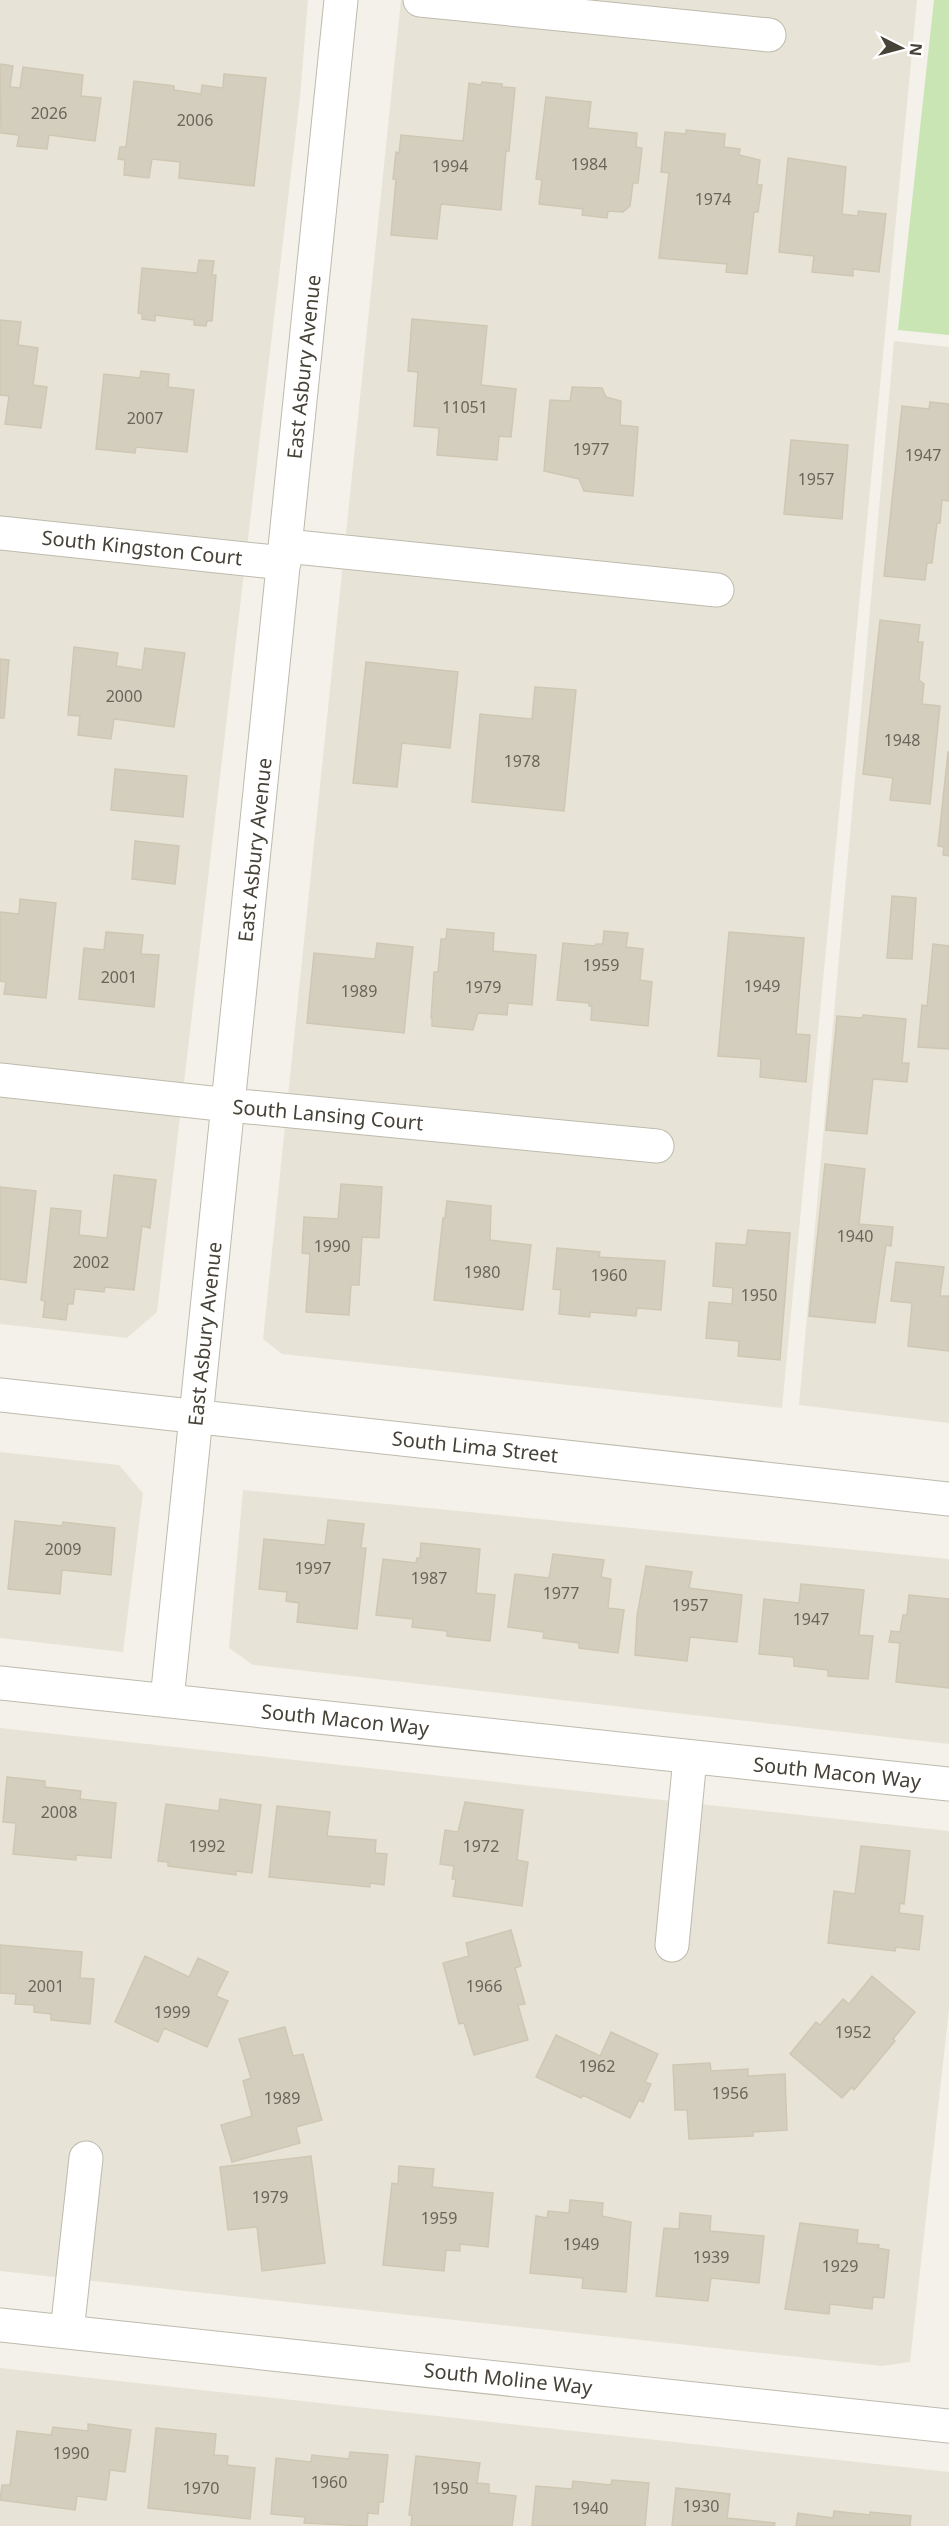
<svg xmlns="http://www.w3.org/2000/svg" width="949" height="2526" viewBox="0 0 949 2526" font-family="'Noto Sans',sans-serif">
<style>
.residential{fill:#e7e4d7}
.green{fill:#cae5b4}
.building{fill:#d4cebf;stroke:#cfc7b3;stroke-width:1.5}
.lines{fill:none;stroke-linecap:round;stroke-linejoin:round}
.minor-casing{stroke:#bebaac;stroke-width:35}
.minor{stroke:#fff;stroke-width:33}
.labels{text-anchor:middle;stroke-width:6;stroke-linejoin:round;paint-order:stroke}
.number-label{font-size:16px;fill:#6a655a}
.street-label{font-size:20px;fill:#474238;stroke:#fff}
</style>
<rect width="100%" height="100%" fill="#f3f1e9"/>
<path class="residential" d="M0 0H308L300 97 157 1312 127 1338 0 1324Z
M401 0H917L782 1408 282 1354 263 1339Z
M894 341 949 347V1423L799 1405Z
M0 1452 119 1465 143 1493 123 1652 0 1638Z
M243 1490 949 1559V1744L253 1665 229 1648Z
M0 1728 949 1831V2009L910 2362 882 2366 0 2271Z
M0 2368 949 2472V2526H0Z"/>
<path class="green" d="M934 0H949V335L898 330Z"/>
<path class="building" d="M0 64 13 66 10 87 20 88 23 67 83 75 81 96 101 98 95 141 49 135 47 149 17 146 19 135 1 133Z
M224 74 266 78 254 186 179 178 180 162 152 159 149 178 124 175 125 160 118 159 120 147H126L134 81 174 86V90L201 94 202 85 223 88Z
M482 82 502 84V87L515 88 509 151H506L501 210 441 204 437 239 391 235 396 179H393L396 152 399 153 401 135 463 141 469 83 481 85Z
M546 97 591 102 588 128 637 133 636 147 642 148 638 183H633L630 206 623 212 608 211 607 218 582 215 583 209 539 204 542 180 536 179Z
M686 130 725 134 724 147 740 149 739 155 760 160 757 185H762L758 212H754L747 274 726 272 727 264 659 258 669 173 661 172 665 132 686 134Z
M788 158 846 167 842 214 858 216V211L886 214 879 272 853 269V276L812 272 814 256 779 252Z
M199 260 214 261 212 275H216L212 321H207L206 326 194 325V320L155 315V321L142 319V314L138 313 142 268 197 273Z
M412 319 487 326 481 385 516 389 511 437 499 436 497 460 437 455 439 428 414 426 418 372 408 371Z
M0 320 21 322 18 345 38 348 33 385 47 387 41 428 5 424 9 396 0 395Z
M141 371 169 374 168 387 194 390 187 452 136 447 135 453 96 449 104 374 140 378Z
M572 387 602 388 606 397 621 401 620 425 638 427 633 496 584 491 579 479 544 471 550 400 570 401Z
M930 402 949 404V501L942 500 940 523H937L932 563H927L925 580 884 576 902 406 929 409Z
M791 440 848 445 842 519 784 514Z
M880 620 920 625 918 642H923L919 680 924 684 922 704 940 706 930 804 890 800 893 778 863 774Z
M74 647 118 653 116 666 142 670 145 648 185 653 174 727 114 719 111 739 78 735 80 716 68 715Z
M0 659 9 660 4 718H0Z
M366 662 458 672 450 748 402 743 397 787 353 783Z
M535 687 576 690 564 811 472 802 480 714 532 719Z
M948 752H949V856L943 855 944 847 938 846Z
M115 769 187 776 183 817 111 810Z
M135 841 179 846 175 884 132 879Z
M892 896 916 898 912 959 887 958Z
M20 899 56 903 46 998 4 994 6 982 0 981V912L19 914Z
M447 929 494 933 493 951 536 955 532 1005 508 1003 507 1015 478 1013 473 1030 432 1026V1018H431L434 972H438L441 939H446Z
M604 931 628 933 626 947 643 949 640 980 652 982 648 1026 591 1020 592 1006H589V1003L557 1000 563 943 595 946 596 944H603Z
M106 932 143 935 141 954 159 955 154 1007 79 999 84 948 104 950Z
M729 932 804 938 796 1034 810 1035 806 1082 760 1077 761 1059 718 1056Z
M377 943 413 947 404 1033 307 1023 314 953 375 959Z
M933 944 949 946V1049L918 1047 922 1005 927 1006Z
M863 1015 906 1019 902 1063H909L907 1082 873 1079 867 1134 826 1130 837 1016 862 1018Z
M825 1164 865 1169 859 1224 893 1227 891 1246 886 1245 875 1323 809 1316Z
M114 1175 156 1180 150 1228 142 1226 134 1290 105 1287 104 1292 75 1289 73 1304H68L66 1320 43 1317 45 1301 41 1300 51 1208 81 1211 79 1235 107 1238Z
M341 1184 382 1187 379 1238 362 1237 359 1285H351L349 1315 306 1312 310 1254 302 1253 304 1217 338 1219Z
M0 1187 36 1191 26 1283 0 1279Z
M447 1201 491 1206 490 1240 531 1245 523 1310 434 1300 443 1218H445Z
M748 1230 790 1233 780 1360 738 1356 739 1341 706 1338 709 1302 732 1304 733 1288 713 1286 716 1243 746 1245Z
M557 1248 600 1252 599 1257 665 1261 661 1310 637 1308 636 1316 590 1312V1317L559 1314 561 1290 553 1289Z
M896 1262 944 1267 940 1296H949V1351L908 1346 912 1303 891 1301Z
M328 1520 364 1524 361 1548H366L357 1629 297 1622 299 1603 286 1601 287 1592 259 1589 264 1539 325 1545Z
M15 1521 62 1526 63 1522 115 1528 111 1575 62 1570 60 1594 8 1589Z
M421 1543 480 1549 476 1593 495 1595 490 1641 447 1636V1631L412 1627 413 1619 376 1615 383 1559 416 1563 417 1558H420Z
M553 1554 604 1560 601 1577 611 1579 608 1608 624 1610 618 1653 579 1648V1643L543 1638 544 1632 508 1627 515 1574 549 1578Z
M646 1566 692 1572 689 1588 742 1595 737 1642 690 1637 687 1661 635 1655 637 1616Z
M801 1584 864 1590 859 1635 873 1636 868 1679 828 1676V1670L794 1666V1659L792 1657 759 1654 764 1599 799 1603Z
M909 1595 949 1599V1688L896 1682 900 1643 889 1642 891 1631 900 1632 903 1615H907Z
M7 1777 45 1781V1787L81 1791 80 1799 116 1803 111 1858 76 1855V1860L13 1854 16 1823 3 1822Z
M220 1799 261 1805 252 1873 236 1871V1875L168 1866V1862L158 1861 166 1804 219 1811Z
M465 1802 523 1810 517 1860 528 1862 522 1906 453 1896 456 1879H452L454 1866 440 1864 445 1830 458 1832Z
M277 1806 330 1812 327 1836 376 1840 375 1853 387 1854 384 1885 370 1883V1887L269 1877Z
M861 1846 910 1851 904 1904 900 1903 899 1913 923 1916 919 1950 896 1947 895 1951 828 1943 834 1891 855 1894Z
M511 1930 521 1966 515 1968 525 2004 518 2005 528 2040 474 2055 464 2023 459 2024 443 1963 469 1956 466 1943Z
M0 1945 82 1952 80 1978 94 1979 90 2024 51 2020V2014L34 2012V2005L15 2004 16 1994 0 1993Z
M145 1956 189 1977 198 1958 228 1972 216 1996 228 2001 207 2047 164 2028 158 2042 115 2022Z
M872 1976 915 2012 893 2039 895 2041 854 2090 852 2087 842 2098 790 2054 816 2022 820 2025 843 1999 849 2004Z
M285 2027 293 2056 303 2054 322 2120 296 2127 300 2143 232 2162 221 2125 252 2116 243 2081 251 2078 239 2039Z
M611 2032 658 2054 645 2082 651 2084 643 2102 639 2100 630 2118 583 2095 581 2098 536 2077 556 2035 600 2056Z
M710 2063 711 2071 748 2069V2076L785 2074 787 2130 753 2132V2136L689 2139 687 2110H675L673 2065Z
M311 2156 325 2263 262 2271 257 2227 228 2230 220 2167Z
M399 2166 434 2169 432 2187 493 2193 488 2247 460 2244V2251L446 2250 444 2271 383 2265 392 2183 398 2184Z
M570 2200 603 2203 602 2216 631 2222 626 2292 582 2288 583 2278 530 2273 536 2216 547 2218 548 2211 569 2213Z
M680 2213 711 2216 710 2231 764 2236 759 2283 711 2278 708 2301 656 2296 664 2228 679 2229Z
M800 2223 858 2230 857 2243 879 2245 878 2248 889 2250 884 2298 873 2297 872 2309 830 2304 829 2314 785 2309Z
M88 2424 131 2430 125 2472 110 2470 106 2500 77 2496 75 2510 0 2500 2 2485H10L17 2431 51 2435 53 2427 88 2431Z
M156 2428 216 2434 214 2455 228 2456 227 2465 255 2468 250 2519 148 2508Z
M350 2452 388 2455 383 2502H379L378 2514 368 2513 367 2526 304 2523 305 2517 271 2514 276 2458 311 2462 312 2455 349 2459Z
M416 2456 480 2463 477 2483 489 2484V2493L516 2496 512 2526H411L412 2515H409Z
M612 2480 649 2483 645 2526H532L536 2486 572 2489 573 2481 611 2485Z
M676 2488 730 2494 727 2518 775 2523 774 2526H672Z
M834 2511 870 2515V2512L911 2516 910 2526H796L798 2513 833 2518Z"/>
<g class="lines">
<g class="minor-casing">
<path id="minor" d="M420 0 769 35
M0 533 284 563
M286 546 717 590
M0 1080 229 1105 657 1146
M0 1395 949 1499
M0 1683 949 1784
M167 1700 341 0
M672 1945 690 1758
M0 2325 949 2426
M67 2332 86 2158"/>
</g>
<use href="#minor" class="minor"/>
</g>
<g class="labels">
<g class="number-label">
<text x="49" y="119">2026</text>
<text x="195" y="126">2006</text>
<text x="589" y="170">1984</text>
<text x="450" y="172">1994</text>
<text x="713" y="205">1974</text>
<text x="465" y="413">11051</text>
<text x="145" y="424">2007</text>
<text x="591" y="455">1977</text>
<text x="923" y="461">1947</text>
<text x="816" y="485">1957</text>
<text x="124" y="702">2000</text>
<text x="902" y="746">1948</text>
<text x="522" y="767">1978</text>
<text x="601" y="971">1959</text>
<text x="119" y="983">2001</text>
<text x="762" y="992">1949</text>
<text x="483" y="993">1979</text>
<text x="359" y="997">1989</text>
<text x="855" y="1242">1940</text>
<text x="332" y="1252">1990</text>
<text x="91" y="1268">2002</text>
<text x="482" y="1278">1980</text>
<text x="609" y="1281">1960</text>
<text x="759" y="1301">1950</text>
<text x="63" y="1555">2009</text>
<text x="313" y="1574">1997</text>
<text x="429" y="1584">1987</text>
<text x="561" y="1599">1977</text>
<text x="690" y="1611">1957</text>
<text x="811" y="1625">1947</text>
<text x="59" y="1818">2008</text>
<text x="207" y="1852">1992</text>
<text x="481" y="1852">1972</text>
<text x="46" y="1992">2001</text>
<text x="484" y="1992">1966</text>
<text x="172" y="2018">1999</text>
<text x="853" y="2038">1952</text>
<text x="597" y="2072">1962</text>
<text x="730" y="2099">1956</text>
<text x="282" y="2104">1989</text>
<text x="270" y="2203">1979</text>
<text x="439" y="2224">1959</text>
<text x="581" y="2250">1949</text>
<text x="711" y="2263">1939</text>
<text x="840" y="2272">1929</text>
<text x="71" y="2459">1990</text>
<text x="329" y="2488">1960</text>
<text x="201" y="2494">1970</text>
<text x="450" y="2494">1950</text>
<text x="701" y="2512">1930</text>
<text x="590" y="2514">1940</text>
</g>
<g class="street-label">
<text transform="translate(304 367) rotate(-84)" y="7">East Asbury Avenue</text>
<text transform="translate(142 548) rotate(6)" y="7">South Kingston Court</text>
<text transform="translate(255 850) rotate(-84)" y="7">East Asbury Avenue</text>
<text transform="translate(328 1115) rotate(5)" y="7">South Lansing Court</text>
<text transform="translate(205 1334) rotate(-84)" y="7">East Asbury Avenue</text>
<text transform="translate(475 1447) rotate(6)" y="7">South Lima Street</text>
<text transform="translate(345 1720) rotate(6)" y="7">South Macon Way</text>
<text transform="translate(837 1773) rotate(6)" y="7">South Macon Way</text>
<text transform="translate(508 2379) rotate(6)" y="7">South Moline Way</text>
</g>
</g>
<g transform="translate(901 48) rotate(96)" stroke="#ffffff" stroke-width="4.5" paint-order="stroke">
<path d="M0-4.5L10 22L0 15L-10 22Z" fill="#474238"/>
<text y="-9" font-size="16" font-weight="bold" text-anchor="middle" fill="#474238">N</text>
</g>
</svg>
